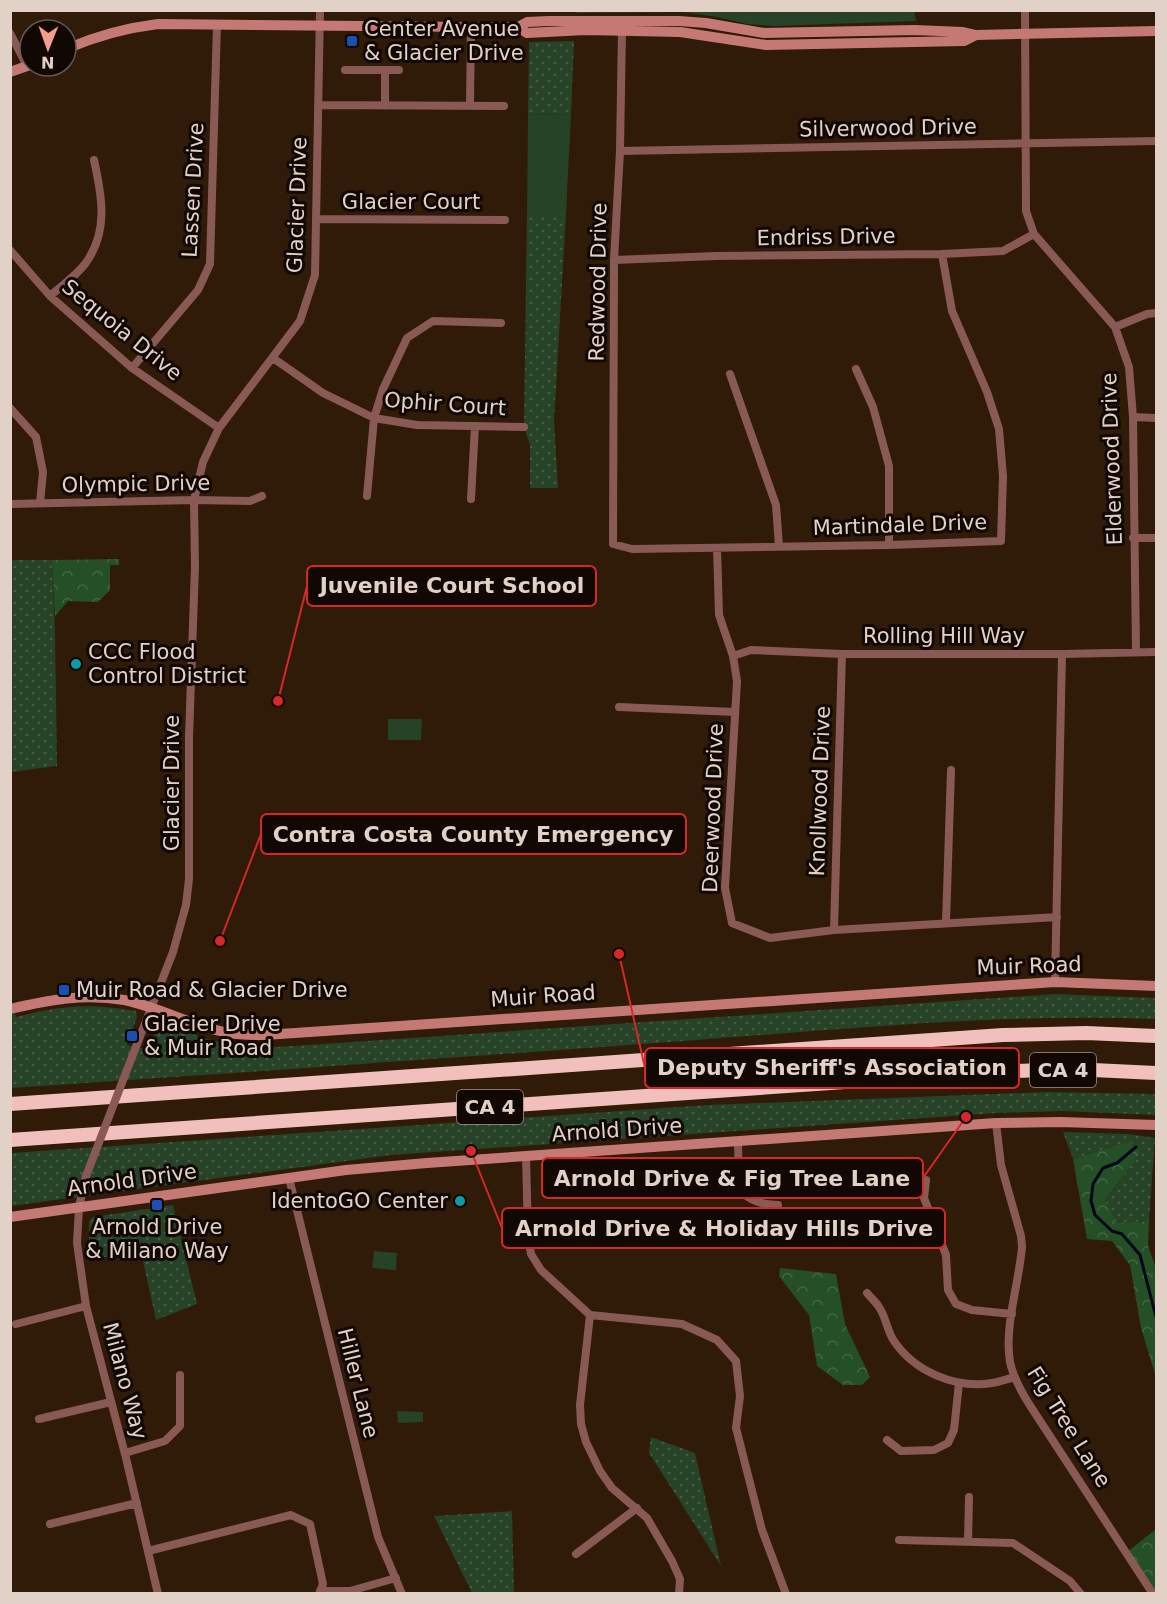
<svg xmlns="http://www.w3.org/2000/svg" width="1167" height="1604" viewBox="0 0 1167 1604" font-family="'DejaVu Sans',sans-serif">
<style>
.grass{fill:url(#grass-dots)}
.forest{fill:url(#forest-crowns)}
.park{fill:#264227}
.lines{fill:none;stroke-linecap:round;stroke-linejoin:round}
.stream{stroke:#000719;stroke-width:3}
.street{stroke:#895956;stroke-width:8}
.secondary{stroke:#c57975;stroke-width:10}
.highway{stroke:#f1c0bc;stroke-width:14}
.street-bridge{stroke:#895956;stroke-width:8}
.transit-dot{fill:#1a4fb4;stroke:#110703;stroke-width:2}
.culture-dot{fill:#0f9aa8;stroke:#110703;stroke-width:2}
.labels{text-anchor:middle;stroke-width:6;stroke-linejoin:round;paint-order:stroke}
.shield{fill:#110703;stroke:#a3948c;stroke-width:1.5}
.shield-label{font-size:20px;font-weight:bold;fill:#e1d1c7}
.poi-label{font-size:21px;fill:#e1d1c7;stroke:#110703;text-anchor:start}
.street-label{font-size:21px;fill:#e1d1c7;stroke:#110703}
.leader{fill:none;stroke:#d62828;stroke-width:2}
.callout-dot{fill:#d62828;stroke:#110703;stroke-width:2}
.callout{fill:#110703;stroke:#d62828;stroke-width:2}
.callout-label{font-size:22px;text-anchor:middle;font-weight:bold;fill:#e1d1c7}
</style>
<defs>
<pattern id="grass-dots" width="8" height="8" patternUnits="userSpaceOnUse" patternTransform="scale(1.5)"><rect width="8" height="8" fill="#264227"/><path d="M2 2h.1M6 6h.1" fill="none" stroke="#455c45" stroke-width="1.8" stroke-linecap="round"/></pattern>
<pattern id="forest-crowns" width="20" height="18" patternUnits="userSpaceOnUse" patternTransform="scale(1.5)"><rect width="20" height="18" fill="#254f27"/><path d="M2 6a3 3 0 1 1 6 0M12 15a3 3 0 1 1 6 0" fill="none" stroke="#446745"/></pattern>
</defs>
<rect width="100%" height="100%" fill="#301a08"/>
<path class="grass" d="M574 41 571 115 528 114 529 42Z
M527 214H566L554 421 558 488H530V445L524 427Z
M10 560H52L55 631 57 766 11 772Z
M1055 994 1156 998V1019C1003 1013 849 1029 696 1040 467 1057 239 1073 11 1088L10 1009H14L16 1017C63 1005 88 1003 136 1011L137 1017 127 1045 147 1049 154 1035 166 1030 177 1028 203 1038 238 1046 279 1047Z
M1047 1092 1156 1094V1115L1061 1111 996 1113 391 1155 11 1206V1153L708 1105Z
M1063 1132 1128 1134 1155 1138 1149 1221 1118 1223 1105 1200 1141 1152 1129 1141 1073 1159Z
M173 1205 197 1304 156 1320 141 1252 89 1259V1221L93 1217Z
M651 1437 695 1453 721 1566 649 1453Z
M512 1511 514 1593H472L434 1516Z"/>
<path class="forest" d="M119 559V565H110V590L98 602 68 601 55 616 52 560Z
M1129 1141 1141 1152 1105 1200 1118 1223 1149 1221 1148 1245 1156 1269V1377L1141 1328 1130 1265 1112 1241 1087 1239 1073 1159Z
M780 1268 836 1274 845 1324 870 1377 862 1385H843L817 1366 809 1315 779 1276Z
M1156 1529V1593L1127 1552Z"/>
<path class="park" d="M533 11 914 10 916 21 775 26 747 24 717 17 683 12 576 13 575 11Z
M528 114 571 115 566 214H527Z
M388 719H422L421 740H388Z
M374 1251 397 1253 396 1270 372 1268Z
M397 1411 423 1412V1422L398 1423Z"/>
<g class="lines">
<path class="stream" d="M1136 1147 1117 1163 1103 1168 1093 1184 1091 1201 1095 1215 1112 1231 1122 1234 1140 1255 1156 1317"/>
<path class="street" d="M1025 10 1026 211 1034 234 1115 327 1129 367 1133 417 1136 652
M622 28 620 151 614 260 613 544 632 549 889 545 1001 541 1003 476 999 429 987 392 952 311 942 254
M10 33 27 66
M345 70H399
M318 105 504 106
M385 106V70
M470 106 471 27
M620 151 1156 141
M317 219 505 220
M10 250 50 296 132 368 219 428
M614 260 716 256 942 254 1003 251 1034 234
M50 296C61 286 76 276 85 264 109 232 102 196 94 160
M1115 327 1147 314 1156 313
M273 358 323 393 374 418 417 425 524 427
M132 368 198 290 210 264 217 24
M856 369 873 407 889 466V545
M730 374 776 505 779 546
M10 408 36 437 43 472 40 503
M1133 417 1156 418
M367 496 374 418 383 389 407 338 433 321 501 323
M471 499 475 426
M10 504 194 500 250 501 262 496
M1133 538H1156
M717 548 719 615 733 656 737 681 725 888 732 923 770 938 834 930 1057 917
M733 656 751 650 842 654H1062L1156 652
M619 707 735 712
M946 923 951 770
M834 930 842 654
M1055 982 1062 654
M132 1057 173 952 186 905 189 879V737L195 567 194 500 203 462 219 428 300 321 315 275 320 10
M996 1123 1001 1165 1021 1236 1022 1247C1019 1283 1004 1327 1010 1362 1013 1377 1021 1391 1029 1404L1153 1594
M738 1141 739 1189C750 1202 762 1204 778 1205
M526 1156 528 1236 531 1254 541 1270 590 1315 682 1324 717 1340 736 1361 740 1396 736 1428 762 1530 786 1594
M86 1176 79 1207 77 1243 86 1306 126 1458 158 1594
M289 1178 378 1537 402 1594
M926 1180 924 1198 946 1255 948 1290 956 1304 972 1310 1012 1314
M867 1293C871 1298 876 1302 879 1307 886 1317 887 1331 894 1341 915 1372 956 1389 992 1383 1000 1382 1007 1379 1015 1377
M590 1315 580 1405 581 1424 586 1442 600 1471 612 1488 647 1518 672 1561 680 1579 679 1594
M16 1324 86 1306
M39 1419 111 1402
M887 1440 901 1451 934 1450 948 1443 954 1430 959 1383
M125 1453 165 1441 180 1426V1375
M50 1524 137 1503
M899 1540 1013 1543 1070 1581 1081 1594
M968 1542 969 1497
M148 1551 291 1515 310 1524 323 1584 319 1594
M576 1554 637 1508
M320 1591H350L396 1578"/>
<path class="secondary" d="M518 27 527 33 586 30 680 32 766 45 964 41 976 35
M66 49C96 36 125 28 158 24L471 27H518L527 22 548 21H679L706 23 764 33 915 30 963 32 976 35 1156 31
M10 72 30 65
M10 1009C49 1000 84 993 124 1000 160 1007 193 1027 229 1033 241 1035 253 1035 265 1035L1055 982 1156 986
M10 1217 346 1170 427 1163 996 1123 1060 1122 1156 1125"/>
<path class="highway" d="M10 1104 1003 1035 1086 1033 1156 1036
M10 1140 990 1072 1072 1069 1156 1073"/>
<path class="street-bridge" d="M86 1176 132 1057"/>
</g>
<g class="transit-dot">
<rect x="346" y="35" width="12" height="12" rx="3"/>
<rect x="58" y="984" width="12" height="12" rx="3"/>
<rect x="126" y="1030" width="12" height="12" rx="3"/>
<rect x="151" y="1199" width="12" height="12" rx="3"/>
</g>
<g class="culture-dot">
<circle cx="76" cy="664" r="6"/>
<circle cx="460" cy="1201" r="6"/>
</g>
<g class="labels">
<g class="shield">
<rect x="1030" y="1053" width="66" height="34" rx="4.5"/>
<rect x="457" y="1090" width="66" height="34" rx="4.5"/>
</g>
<g class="shield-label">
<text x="1063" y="1077">CA 4</text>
<text x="490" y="1114">CA 4</text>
</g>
<g class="poi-label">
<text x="364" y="36">Center Avenue<tspan x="364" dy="24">&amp; Glacier Drive</tspan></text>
<text x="88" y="659">CCC Flood<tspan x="88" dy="24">Control District</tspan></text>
<text x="76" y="997">Muir Road &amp; Glacier Drive</text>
<text x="144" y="1031">Glacier Drive<tspan x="144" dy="24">&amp; Muir Road</tspan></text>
<text x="448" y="1208" text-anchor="end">IdentoGO Center</text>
<text x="157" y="1234" text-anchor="middle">Arnold Drive<tspan x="157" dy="24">&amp; Milano Way</tspan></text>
</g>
<g class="street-label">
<text transform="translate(888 128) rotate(-1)" y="7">Silverwood Drive</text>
<text transform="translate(193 190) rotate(-87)" y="7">Lassen Drive</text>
<text x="411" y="209">Glacier Court</text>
<text transform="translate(297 205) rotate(-88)" y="7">Glacier Drive</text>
<text transform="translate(826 237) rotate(-1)" y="7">Endriss Drive</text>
<text transform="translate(598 282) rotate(-89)" y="7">Redwood Drive</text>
<text transform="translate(122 330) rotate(39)" y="7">Sequoia Drive</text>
<text transform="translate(445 404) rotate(4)" y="7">Ophir Court</text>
<text transform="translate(1112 459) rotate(-92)" y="7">Elderwood Drive</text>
<text transform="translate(136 484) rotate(-1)" y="7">Olympic Drive</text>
<text transform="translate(900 525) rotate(-2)" y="7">Martindale Drive</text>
<text x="944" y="643">Rolling Hill Way</text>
<text transform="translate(172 783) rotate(-90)" y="7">Glacier Drive</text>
<text transform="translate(820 791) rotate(-88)" y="7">Knollwood Drive</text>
<text transform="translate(713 808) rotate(-88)" y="7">Deerwood Drive</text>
<text transform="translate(1029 966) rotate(-2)" y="7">Muir Road</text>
<text transform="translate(543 996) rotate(-4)" y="7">Muir Road</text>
<text transform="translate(617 1130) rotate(-4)" y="7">Arnold Drive</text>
<text transform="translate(132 1180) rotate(-8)" y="7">Arnold Drive</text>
<text transform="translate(125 1381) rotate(75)" y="7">Milano Way</text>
<text transform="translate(358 1383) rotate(76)" y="7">Hiller Lane</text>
<text transform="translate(1069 1427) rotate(58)" y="7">Fig Tree Lane</text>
</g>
</g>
<path class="leader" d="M278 701L307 586M220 941L261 834M619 954L645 1068M966 1117L923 1178M471 1151L502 1228"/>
<g class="callout-dot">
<circle cx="278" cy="701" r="6"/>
<circle cx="220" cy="941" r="6"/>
<circle cx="619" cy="954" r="6"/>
<circle cx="966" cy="1117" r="6"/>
<circle cx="471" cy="1151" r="6"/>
</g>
<g class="callout">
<rect x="307" y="566" width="289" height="40" rx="6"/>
<rect x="261" y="814" width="425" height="40" rx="6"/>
<rect x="645" y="1048" width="374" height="40" rx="6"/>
<rect x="542" y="1158" width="381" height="40" rx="6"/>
<rect x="502" y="1208" width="443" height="40" rx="6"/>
</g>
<g class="callout-label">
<text x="452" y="593">Juvenile Court School</text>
<text x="473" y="842">Contra Costa County Emergency</text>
<text x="832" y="1075">Deputy Sheriff's Association</text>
<text x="732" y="1186">Arnold Drive &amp; Fig Tree Lane</text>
<text x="724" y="1236">Arnold Drive &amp; Holiday Hills Drive</text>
</g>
<rect width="1167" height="1604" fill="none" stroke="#e1d1c7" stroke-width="24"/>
<g transform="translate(48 48) rotate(181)"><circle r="28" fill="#110703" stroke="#645851" stroke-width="1.5"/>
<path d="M0-4.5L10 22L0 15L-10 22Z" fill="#f49d8d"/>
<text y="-9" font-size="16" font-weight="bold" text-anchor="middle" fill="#e1d1c7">N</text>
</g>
</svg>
